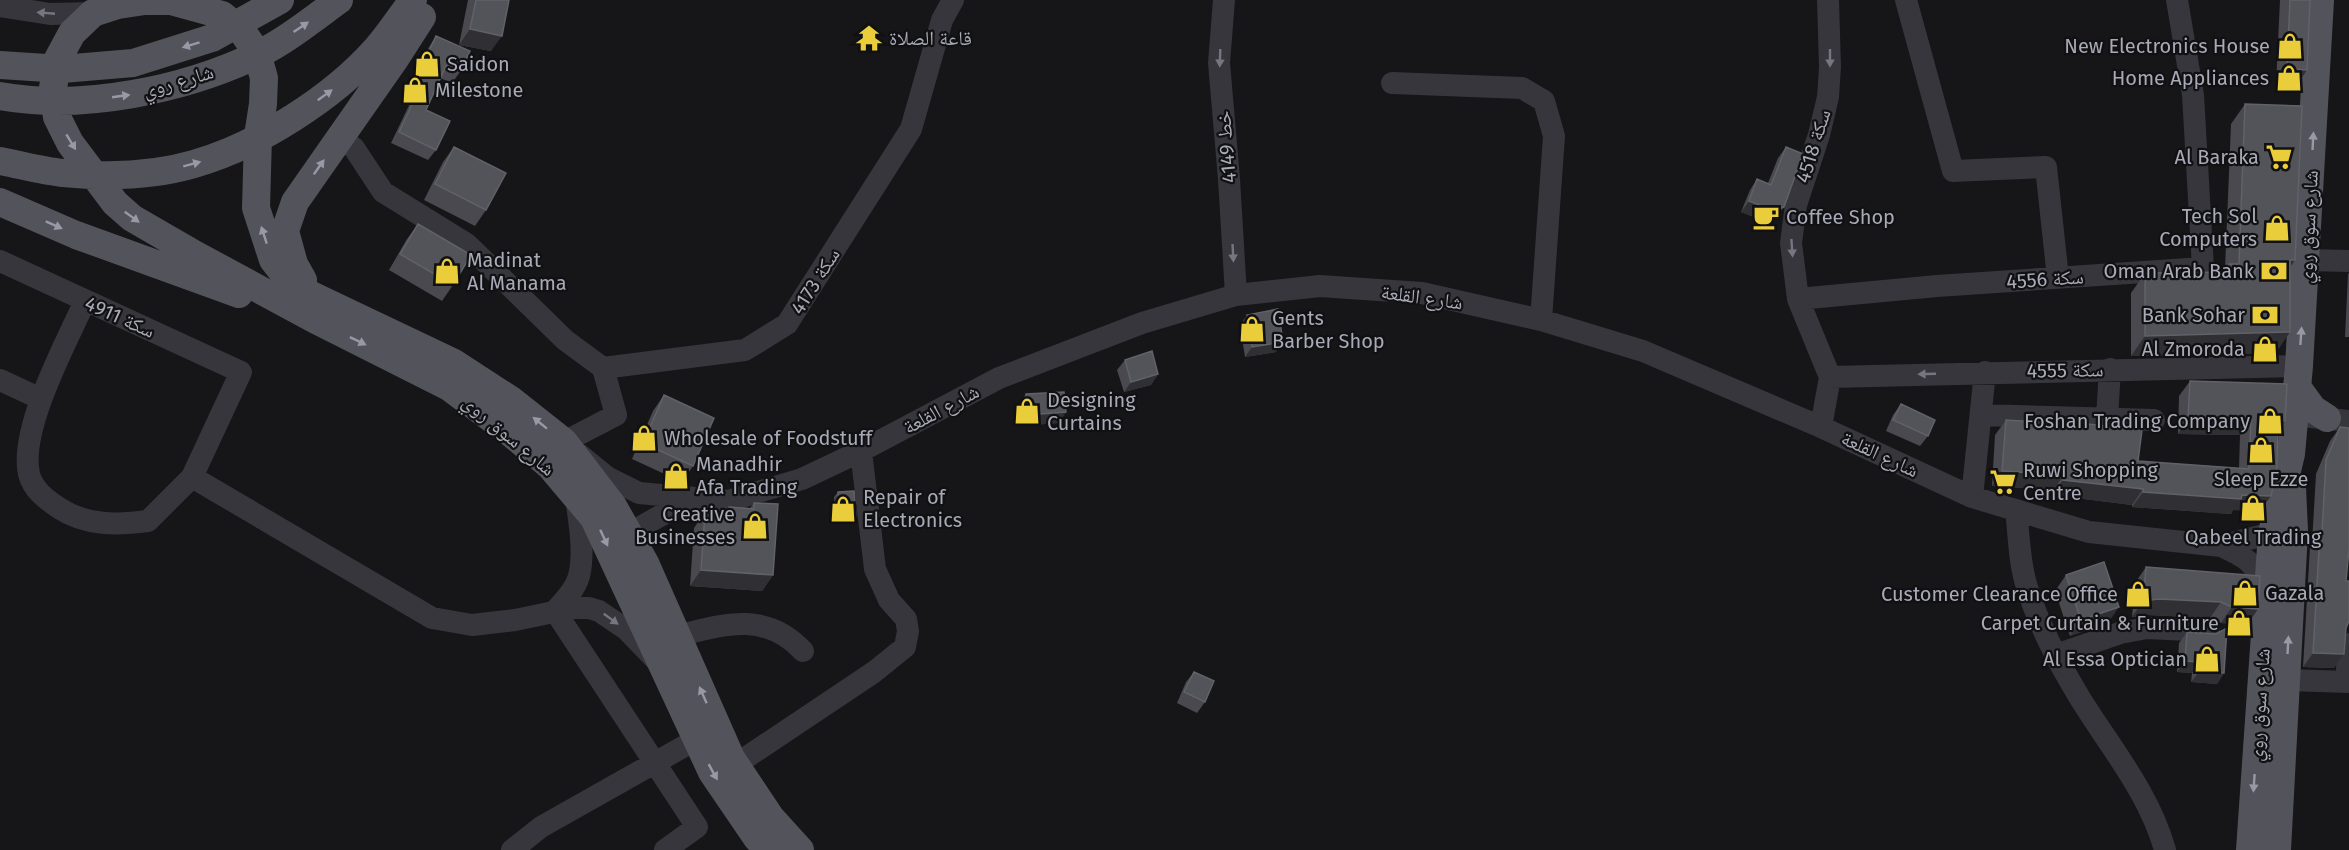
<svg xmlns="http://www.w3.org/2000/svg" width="2349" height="850" viewBox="0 0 2349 850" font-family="'Fira Sans','Noto Naskh Arabic',sans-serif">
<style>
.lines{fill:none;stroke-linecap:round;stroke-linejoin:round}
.minor{stroke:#36363c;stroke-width:22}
.major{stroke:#53535b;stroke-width:28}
.wall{fill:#49494f}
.shaded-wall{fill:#303034}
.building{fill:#53545a;stroke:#616169;stroke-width:1.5}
.oneway{fill:#757680}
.oneway2{fill:#9799a5}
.labels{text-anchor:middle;stroke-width:4.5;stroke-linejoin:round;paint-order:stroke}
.poi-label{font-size:20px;fill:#a8aab7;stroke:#111012;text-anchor:start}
.street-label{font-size:20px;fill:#a8aab7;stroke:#111012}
</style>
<rect width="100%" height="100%" fill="#161517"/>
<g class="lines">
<path class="minor" d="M953 0 942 20 911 129 787 324 745 350 603 368 616 415 564 442 607 477 639 493 728 501 802 479 861 451 999 378 1142 323 1236 295 1320 286 1422 293 1541 320 1643 351 1821 427 1972 497 2089 532 2221 546 2272 533 2287 532
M1224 0 1219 63 1229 179 1236 295
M1906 0 1953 171 2046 167 2058 278
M0 6 50 14 93 13
M1392 83 1522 88 1544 101 1554 136 1541 320
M339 138 354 148 383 192 467 244 565 340 603 368
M2307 260 2349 261
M0 261 241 372 192 477 148 521C118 525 86 526 59 508 47 500 33 490 29 474 19 429 66 343 85 301
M1798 299 1937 286 2203 268 2193 95 2177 0
M1830 377 2299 366
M0 380 41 399
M1982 415 2154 420
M2311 417 2349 421
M2107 418 2110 369
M1821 427 1830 377 1798 299 1791 243 1796 205 1819 135 1828 97 1830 67 1828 0
M192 477 432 618 472 625 515 620 573 608H589L599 611 627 630 656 660
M1972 497 1985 372
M2016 510C2019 535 2019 563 2027 587 2037 621 2059 664 2078 695 2109 746 2149 792 2165 850
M628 534 692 498
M2221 546C2250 559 2254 563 2267 592
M555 611 697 827 665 850
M555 611C564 601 575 590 579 576 585 551 579 521 576 497
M677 636C724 624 766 611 803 651
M2056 655 2120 633 2147 628 2209 631
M2287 680 2349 682
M2346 682 2349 644
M735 765 874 672 905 647 908 631 906 619 889 600 875 569 861 451
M512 850 541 827 697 739"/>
<path class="major" d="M0 65 62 69 133 63 212 38 280 0
M0 96C82 111 184 90 259 54 287 40 313 19 339 0
M0 161C21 165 42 171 63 173 105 177 153 176 194 164 258 146 334 97 377 48 390 33 401 16 413 0
M0 202 76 235 239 294
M303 280 294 264 285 231 295 202 395 59 422 17
M2297 387 2313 409 2327 418
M768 850 757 838 712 772 594 518 550 466 507 430 449 387 314 319 196 255 132 218 115 203 70 143 57 117 53 88 58 59 72 33 93 13 118 5 145 1H171L222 15 242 31 257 53 264 78 263 104 258 136 256 208 273 260 287 278 311 295 454 363 511 400 564 442 613 506 645 563 731 758 771 818 800 850
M2250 850 2272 533 2291 454 2299 366 2320 0
M2277 850 2294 531 2292 487"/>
</g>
<path class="wall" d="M468 0H509L491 51 459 45Z
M2280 0H2310L2296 86 2276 85Z
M436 36 460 72 452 83 440 78 426 110 436 150 428 160 391 143 413 97 407 94 429 47Z
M2245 104 2295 260 2290 268 2276 353 2131 356V293L2145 273 2223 272 2225 269 2231 124Z
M454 147 486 210 475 226 424 200 443 162Z
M1786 147 1776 218 1767 222 1741 212 1750 190 1757 179 1768 183 1778 158Z
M418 224 453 285 442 301 389 270 407 239Z
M2349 273V337H2345L2348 274Z
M1247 315 1276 352 1245 357 1240 325Z
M1125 360 1158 374 1151 385 1124 392 1117 370Z
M2190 381 2278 432 2271 496 2260 511 2233 510 2231 514 2132 507V505L2052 495 2053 490 1992 486 1995 435 2006 420 2068 424 2070 422 2138 461 2239 468 2240 435 2178 434 2179 396Z
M1026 394 1066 412 1058 423 1020 426 1018 405Z
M664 395 693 466 682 482 632 459 653 411Z
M1901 404 1928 436 1920 446 1886 431 1893 415Z
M2340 427 2346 581V630L2344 654 2334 668 2303 667 2310 547 2312 543 2316 474 2330 441Z
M838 492 852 522 836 523 834 497Z
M754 503 773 575 762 591 690 586 694 528 705 512 724 513 729 507 750 508Z
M2146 567 2258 609 2247 625 2221 623 2210 618 2148 615 2132 617 2135 583Z
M2066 575 2108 623 2070 636 2055 591Z
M2187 632 2224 673 2217 684 2191 682 2192 673 2177 672 2179 643Z
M1194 672 1205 702 1197 713 1177 703 1186 682Z"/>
<path class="shaded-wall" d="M470 29 502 36 491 51 459 45Z
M2287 69 2307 70 2296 86 2276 85Z
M1749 201 1784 207 1776 218 1767 222 1741 212Z
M2290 260H2295L2281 280Z
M2290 332 2276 353 2131 356 2145 336Z
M1283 342 1276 352 1245 357 1252 347Z
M1158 374 1151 385 1124 392 1131 382Z
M1066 412 1058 423 1020 426 1027 415Z
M2188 418 2251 420 2240 435 2178 434Z
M2278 421H2285L2275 437Z
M2002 471 2064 475 2053 490 1992 486Z
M2063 480 2143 489 2132 505 2052 495Z
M2143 492 2242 495 2271 496 2260 511 2233 510 2231 514 2132 507Z
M856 516 852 522 836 523 840 517Z
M701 570 773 575 762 591 690 586Z
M2159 599 2221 602 2210 618 2148 615 2132 617 2143 601Z
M2119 607 2108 623 2070 636 2081 620Z
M2232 607 2258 609 2247 625 2221 623Z
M2313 653 2344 654 2334 668 2303 667Z
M2185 661 2200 662 2192 673 2177 672Z
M2199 672 2224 673 2217 684 2191 682Z"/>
<path class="building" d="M476 0H509L502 36 470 29Z
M2290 0H2310L2307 70 2287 69Z
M436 36 470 51 460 72 446 66 426 110 450 121 436 150 399 132 421 86 414 83Z
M2245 104 2302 106 2295 260H2290V332L2145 336V273L2229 272V264H2239Z
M454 147 506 173 486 210 435 184Z
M1786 147 1803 154 1784 207 1775 211 1749 201 1757 179 1771 185Z
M418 224 471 255 453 285 400 254Z
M1278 309 1283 342 1252 347 1247 315Z
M1152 351 1158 374 1131 382 1125 360Z
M2190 381 2287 384 2285 421H2278L2277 467 2271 496 2242 495 2241 499 2143 492V489L2063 480 2064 475 2002 471 2006 420 2069 424 2070 422 2142 430 2138 461 2249 469 2251 420 2188 418Z
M1064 392 1066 412 1027 415 1026 394Z
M664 395 714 418 693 466 643 443Z
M1901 404 1935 420 1928 436 1893 420Z
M2340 427 2349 428V549L2346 581H2349V621L2346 628 2344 654 2313 653 2320 533 2322 531 2326 460Z
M854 491 856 516 840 517 838 492Z
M754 503 778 504 773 575 701 570 705 512 728 513 729 507 754 509Z
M2104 562 2119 607 2081 620 2066 575Z
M2146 567 2260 576 2258 609 2232 607 2221 602 2159 599 2143 601Z
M2227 628 2224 673 2199 672 2200 662 2185 661 2187 632 2216 634Z
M1194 672 1214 681 1205 702 1184 692Z"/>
<defs><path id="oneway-solid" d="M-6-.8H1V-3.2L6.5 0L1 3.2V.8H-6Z" transform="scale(1.5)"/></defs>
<g class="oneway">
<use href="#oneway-solid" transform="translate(46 13) rotate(-175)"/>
<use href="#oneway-solid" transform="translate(1220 58) rotate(92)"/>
<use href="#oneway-solid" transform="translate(1830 58) rotate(90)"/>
<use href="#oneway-solid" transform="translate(1792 248) rotate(86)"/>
<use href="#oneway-solid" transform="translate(1233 253) rotate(87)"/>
<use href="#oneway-solid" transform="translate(1927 374) rotate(178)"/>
<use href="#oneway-solid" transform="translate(611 619) rotate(36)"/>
</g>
<g class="oneway2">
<use href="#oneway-solid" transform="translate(301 27) rotate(-34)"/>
<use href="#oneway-solid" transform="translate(191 45) rotate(163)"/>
<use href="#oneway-solid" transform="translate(325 95) rotate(-36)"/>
<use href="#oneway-solid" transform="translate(121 96) rotate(-8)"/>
<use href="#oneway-solid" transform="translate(2313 141) rotate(-87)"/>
<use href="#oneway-solid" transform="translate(71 142) rotate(59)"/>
<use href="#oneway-solid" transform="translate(192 164) rotate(-15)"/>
<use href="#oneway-solid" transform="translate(319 167) rotate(-55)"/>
<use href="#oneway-solid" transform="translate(132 217) rotate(36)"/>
<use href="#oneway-solid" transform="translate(54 225) rotate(24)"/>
<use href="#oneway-solid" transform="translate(264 235) rotate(-108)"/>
<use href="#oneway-solid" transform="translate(2301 336) rotate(-86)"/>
<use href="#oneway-solid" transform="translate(358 341) rotate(26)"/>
<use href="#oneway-solid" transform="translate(540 423) rotate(-141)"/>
<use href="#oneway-solid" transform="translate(604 538) rotate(65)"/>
<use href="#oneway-solid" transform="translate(2288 645) rotate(-87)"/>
<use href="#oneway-solid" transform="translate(703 695) rotate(-114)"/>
<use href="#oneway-solid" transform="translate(713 772) rotate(61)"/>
<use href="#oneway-solid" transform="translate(2254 783) rotate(94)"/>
</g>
<defs>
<g id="temple-bare" transform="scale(2.07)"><path d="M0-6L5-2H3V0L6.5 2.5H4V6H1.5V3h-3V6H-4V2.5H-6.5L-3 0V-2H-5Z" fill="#eacd3a" stroke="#111012" stroke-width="2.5" paint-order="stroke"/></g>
<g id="shop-bare" transform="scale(2.07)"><path d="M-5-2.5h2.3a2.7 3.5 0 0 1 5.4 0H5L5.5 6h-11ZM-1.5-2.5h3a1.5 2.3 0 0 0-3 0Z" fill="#eacd3a" stroke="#111012" stroke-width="2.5" paint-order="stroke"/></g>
<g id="supermarket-bare" transform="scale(2.07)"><path d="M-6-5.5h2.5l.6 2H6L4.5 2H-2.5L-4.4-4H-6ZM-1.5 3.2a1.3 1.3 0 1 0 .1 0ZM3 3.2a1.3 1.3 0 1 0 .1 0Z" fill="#eacd3a" stroke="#111012" stroke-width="2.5" paint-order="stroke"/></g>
<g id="cafe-bare" transform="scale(2.07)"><path d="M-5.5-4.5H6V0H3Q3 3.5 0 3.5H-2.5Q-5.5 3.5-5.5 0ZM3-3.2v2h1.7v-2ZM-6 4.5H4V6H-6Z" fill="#eacd3a" stroke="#111012" stroke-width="2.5" paint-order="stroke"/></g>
<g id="bank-bare" transform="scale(2.07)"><path d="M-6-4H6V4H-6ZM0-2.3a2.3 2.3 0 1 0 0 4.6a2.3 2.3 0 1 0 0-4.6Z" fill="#eacd3a" stroke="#111012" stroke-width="2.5" paint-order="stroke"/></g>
</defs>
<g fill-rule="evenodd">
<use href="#temple-bare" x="869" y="38"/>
<use href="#shop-bare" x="2290" y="46"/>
<use href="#shop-bare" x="427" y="64"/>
<use href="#shop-bare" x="2289" y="78"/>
<use href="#shop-bare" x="415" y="90"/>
<use href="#supermarket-bare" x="2279" y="157"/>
<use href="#cafe-bare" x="1766" y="217"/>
<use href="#shop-bare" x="2277" y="228"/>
<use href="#shop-bare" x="447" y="271"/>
<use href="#bank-bare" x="2274" y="271"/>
<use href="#bank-bare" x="2265" y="315"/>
<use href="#shop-bare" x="1252" y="329"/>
<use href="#shop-bare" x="2265" y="349"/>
<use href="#shop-bare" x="1027" y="411"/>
<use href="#shop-bare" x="2270" y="421"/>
<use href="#shop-bare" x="644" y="438"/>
<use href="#shop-bare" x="2261" y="450"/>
<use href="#shop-bare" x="676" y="476"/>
<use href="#supermarket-bare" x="2003" y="482"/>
<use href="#shop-bare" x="2253" y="508"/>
<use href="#shop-bare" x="843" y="509"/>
<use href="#shop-bare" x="755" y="526"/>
<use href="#shop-bare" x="2245" y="593"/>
<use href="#shop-bare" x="2138" y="594"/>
<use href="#shop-bare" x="2239" y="623"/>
<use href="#shop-bare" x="2207" y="659"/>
</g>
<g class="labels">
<g class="poi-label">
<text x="889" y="45">قاعة الصلاة</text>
<text x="2270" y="53" text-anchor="end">New Electronics House</text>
<text x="447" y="71">Saidon</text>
<text x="2269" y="85" text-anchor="end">Home Appliances</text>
<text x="435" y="97">Milestone</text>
<text x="2259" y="164" text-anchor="end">Al Baraka</text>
<text x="2257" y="223" text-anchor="end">Tech Sol<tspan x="2257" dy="23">Computers</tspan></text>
<text x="1786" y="224">Coffee Shop</text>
<text x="467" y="267">Madinat<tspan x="467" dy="23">Al Manama</tspan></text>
<text x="2254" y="278" text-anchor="end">Oman Arab Bank</text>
<text x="2245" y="322" text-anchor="end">Bank Sohar</text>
<text x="1272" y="325">Gents<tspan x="1272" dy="23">Barber Shop</tspan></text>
<text x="2245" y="356" text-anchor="end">Al Zmoroda</text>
<text x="1047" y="407">Designing<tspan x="1047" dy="23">Curtains</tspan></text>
<text x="2250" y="428" text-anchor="end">Foshan Trading Company</text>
<text x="664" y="445">Wholesale of Foodstuff</text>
<text x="696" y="471">Manadhir<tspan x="696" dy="23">Afa Trading</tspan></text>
<text x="2023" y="477">Ruwi Shopping<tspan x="2023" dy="23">Centre</tspan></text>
<text x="2261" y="486" text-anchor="middle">Sleep Ezze</text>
<text x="863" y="504">Repair of<tspan x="863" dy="23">Electronics</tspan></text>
<text x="735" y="521" text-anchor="end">Creative<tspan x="735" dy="23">Businesses</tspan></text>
<text x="2253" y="544" text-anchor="middle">Qabeel Trading</text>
<text x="2265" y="600">Gazala</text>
<text x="2118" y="601" text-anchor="end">Customer Clearance Office</text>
<text x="2219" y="630" text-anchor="end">Carpet Curtain &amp; Furniture</text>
<text x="2187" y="666" text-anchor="end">Al Essa Optician</text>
</g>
<g class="street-label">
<text transform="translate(178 81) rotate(-16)" y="7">شارع روي</text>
<text transform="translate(1813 146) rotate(-73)" y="7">سكة 4518</text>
<text transform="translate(1226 147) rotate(-95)" y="7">4149 خط</text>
<text transform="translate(2308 227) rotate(-87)" y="7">شارع سوق روي</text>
<text transform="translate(2045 279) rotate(-4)" y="7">سكة 4556</text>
<text transform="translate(815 281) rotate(-58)" y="7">سكة 4173</text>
<text transform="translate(1422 297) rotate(8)" y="7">شارع القلعة</text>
<text transform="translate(120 317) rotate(24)" y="7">سكة 4911</text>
<text transform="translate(2065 370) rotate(-1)" y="7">سكة 4555</text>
<text transform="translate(941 409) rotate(-28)" y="7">شارع القلعة</text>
<text transform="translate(509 435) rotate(40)" y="7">شارع سوق روي</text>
<text transform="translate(1880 454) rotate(25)" y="7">شارع القلعة</text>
<text transform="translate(2259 705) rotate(-86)" y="7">شارع سوق روي</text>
</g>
</g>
</svg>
